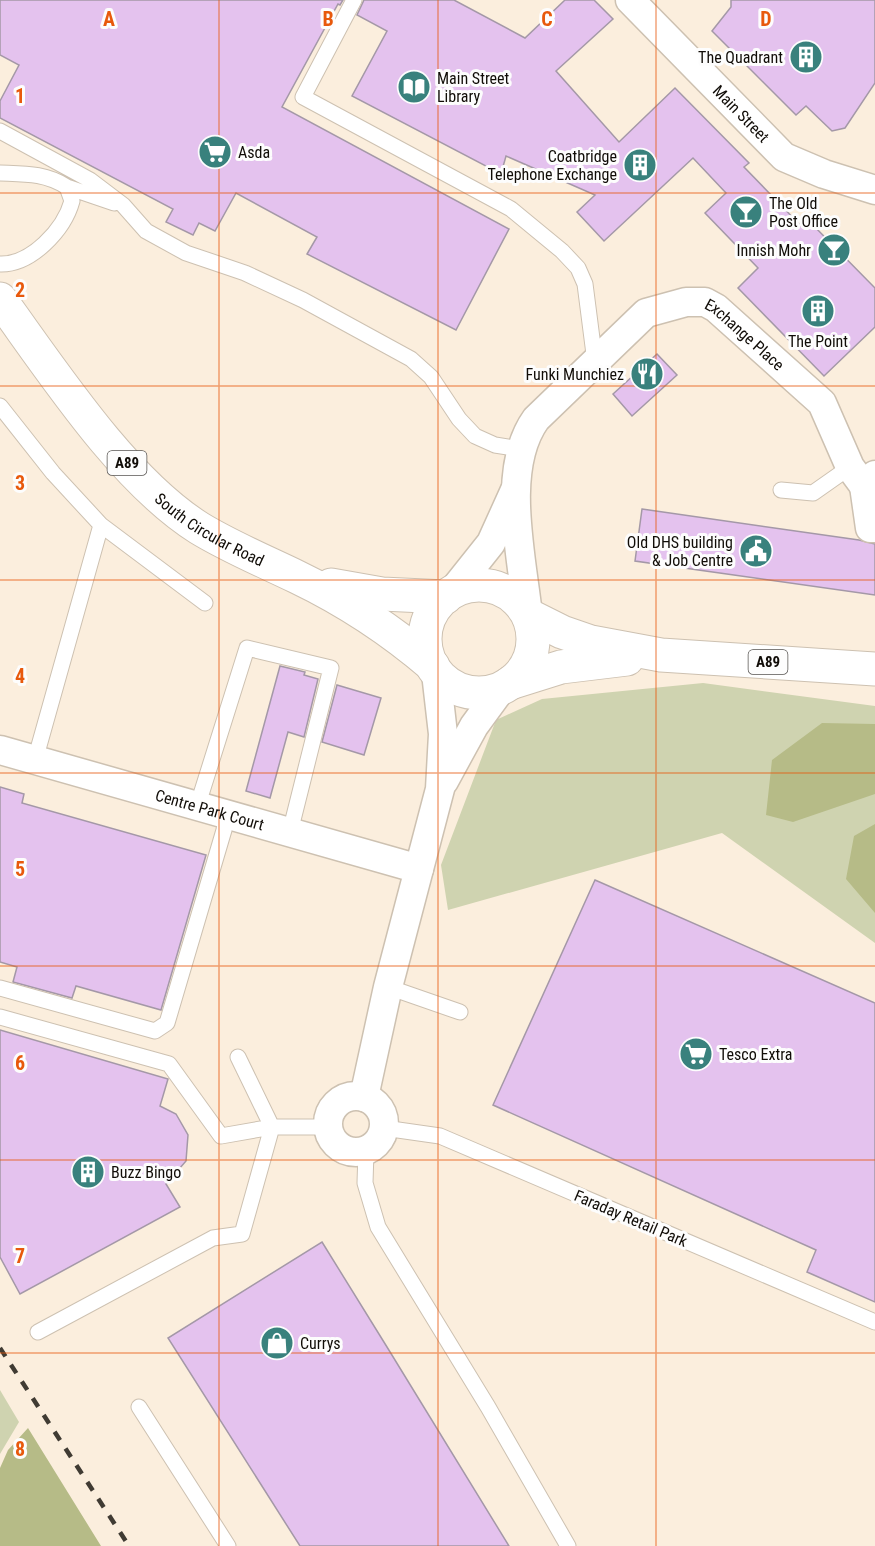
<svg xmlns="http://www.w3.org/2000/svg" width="875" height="1546" viewBox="0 0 875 1546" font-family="'Roboto Condensed',sans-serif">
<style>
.green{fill:#cfd3b0}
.forest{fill:#b6bb87}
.building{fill:#e4c2ee;stroke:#a498a7;stroke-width:1.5}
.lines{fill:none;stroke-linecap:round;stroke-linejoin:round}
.lane-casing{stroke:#cdc1b1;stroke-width:17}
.street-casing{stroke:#cdc1b1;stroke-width:31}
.primary-casing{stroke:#cdc1b1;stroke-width:35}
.lane{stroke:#fff;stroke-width:15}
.street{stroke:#fff;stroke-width:28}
.primary{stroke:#fff;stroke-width:33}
.rail{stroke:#403b33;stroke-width:4.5;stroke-dasharray:10 10;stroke-linecap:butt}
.grid{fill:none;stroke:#e8590c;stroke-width:1.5;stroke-opacity:0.55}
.labels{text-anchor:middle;stroke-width:6;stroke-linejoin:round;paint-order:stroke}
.shield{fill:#fdfdfd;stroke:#575451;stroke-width:1.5}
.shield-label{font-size:15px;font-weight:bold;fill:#100c07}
.poi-label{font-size:16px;fill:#100c07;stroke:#fdfdfd;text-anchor:start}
.street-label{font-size:16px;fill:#100c07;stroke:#fdfdfd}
.grid-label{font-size:20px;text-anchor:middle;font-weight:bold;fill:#e8590c;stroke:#fdfdfd;stroke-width:6;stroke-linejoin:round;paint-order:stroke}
</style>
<rect width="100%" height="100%" fill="#fbeedd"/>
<path class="green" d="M703 683 875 706V943L722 833 448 910 441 865 496 720 542 699Z
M0 1390 19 1422 0 1454Z"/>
<path class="forest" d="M822 723 875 724V794L793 822 766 815 772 760Z
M875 824V913L846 879 854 836Z
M28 1428 101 1546H0V1468L8 1450Z"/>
<path class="building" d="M0 0H343L340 5 338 4 282 107 509 229 456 330 307 254 317 237 236 193 215 231 199 223 193 235 166 222 173 209 0 118V101L19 65 0 55Z
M364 0H454L525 38 565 0H594L613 19 556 71 619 142 675 88 749 163 744 167 801 226 808 220 875 288V327L824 376 738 288 758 268 705 213 726 193 693 158 604 241 577 212 595 195 506 156 501 174 352 96 387 31 357 15Z
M731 0H875V83L845 128 832 131 806 106 796 115 712 31 731 7Z
M657 354 677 375 632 416 613 394Z
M642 509 859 540 875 544V595L635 561Z
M280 666 305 672 304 675 318 679 304 737 288 732 270 798 246 791Z
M337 685 381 698 364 755 322 742Z
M0 787 24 794 22 803 206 855 161 1010 76 986 72 998 13 982 17 967 0 962Z
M595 880 875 1003V1302L807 1272 816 1250 493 1105Z
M0 1030 168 1079 160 1106 176 1114 188 1135 186 1161 166 1184 180 1207 20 1294 0 1257Z
M322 1242 387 1347 509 1546H300L168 1338Z"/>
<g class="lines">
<g class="lane-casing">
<path id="lane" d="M354 0 303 97 511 209 562 251 578 268 585 284 595 362
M0 131 90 180 123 205 146 231 186 253 245 273 303 300 411 359 431 377 459 419 475 436 495 445 521 449
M0 173C25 174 45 173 67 187L72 201C64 230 31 265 0 264
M67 187 114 203
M0 406 53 473 101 525 205 603
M781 490 813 493 850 467
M35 760 101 525
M198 804 247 648 331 668 290 832
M388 987 460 1012
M0 988 155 1031 167 1023 224 830 227 813
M0 1017 169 1064 221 1136 272 1127H328
M384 1128 440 1136 875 1322
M366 1151 365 1183 378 1227 488 1407 568 1546
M38 1332 213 1238 242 1234 272 1127 238 1057
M139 1407 228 1546"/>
</g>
<g class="street-casing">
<g id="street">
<path id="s1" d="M630 0 784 157 824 174 875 190"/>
<path d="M864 486 870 528H875"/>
<path d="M452 592 491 543 515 490"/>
<path id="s2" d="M528 615C522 557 500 469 536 419L646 313 686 302H705L716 308 822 403 850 467 864 486 875 475"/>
<path id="s3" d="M0 750 419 869"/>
<path d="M444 781 474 726 501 689"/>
<circle cx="356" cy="1124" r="28"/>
<path d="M364 1097 388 987 440 789 443 734 436 673"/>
</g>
</g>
<g class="primary-casing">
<g id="primary">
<path id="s4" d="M0 299C53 372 123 480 199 528 230 547 264 561 297 577 347 601 391 630 433 666"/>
<path d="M331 585 382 594 446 597"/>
<circle cx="479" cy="639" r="54"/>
<path d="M528 615 562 632 591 642 661 655 875 669"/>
<path d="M510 683 561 667 627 659"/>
</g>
</g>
<use href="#lane" class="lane"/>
<use href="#street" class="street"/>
<use href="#primary" class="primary"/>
<path class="rail" d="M0 1348 129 1546"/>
</g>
<path class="grid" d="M219 0V1546M438 0V1546M656 0V1546M0 193H875M0 386H875M0 580H875M0 773H875M0 966H875M0 1160H875M0 1353H875"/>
<defs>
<g id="building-disc" transform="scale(1.725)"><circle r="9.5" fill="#39817d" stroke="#fdfdfd"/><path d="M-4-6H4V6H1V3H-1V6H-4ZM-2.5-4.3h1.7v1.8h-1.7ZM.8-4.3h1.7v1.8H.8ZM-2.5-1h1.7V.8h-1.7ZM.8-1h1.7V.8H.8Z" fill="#fff"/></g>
<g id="library-disc" transform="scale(1.725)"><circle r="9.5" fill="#39817d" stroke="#fdfdfd"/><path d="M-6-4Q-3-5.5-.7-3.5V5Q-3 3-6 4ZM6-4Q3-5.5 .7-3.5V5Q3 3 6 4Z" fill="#fff"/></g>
<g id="supermarket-disc" transform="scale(1.725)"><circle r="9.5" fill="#39817d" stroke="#fdfdfd"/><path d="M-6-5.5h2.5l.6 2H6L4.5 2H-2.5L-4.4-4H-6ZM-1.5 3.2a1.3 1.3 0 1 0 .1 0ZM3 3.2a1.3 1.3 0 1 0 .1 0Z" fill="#fff"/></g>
<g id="bar-disc" transform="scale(1.725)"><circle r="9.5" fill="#39817d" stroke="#fdfdfd"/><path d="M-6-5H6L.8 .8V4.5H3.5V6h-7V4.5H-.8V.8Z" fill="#fff"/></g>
<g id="restaurant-disc" transform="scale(1.725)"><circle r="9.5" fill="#39817d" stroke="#fdfdfd"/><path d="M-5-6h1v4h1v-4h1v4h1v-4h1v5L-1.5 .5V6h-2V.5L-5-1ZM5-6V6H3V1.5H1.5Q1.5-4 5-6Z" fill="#fff"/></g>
<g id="civic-disc" transform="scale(1.725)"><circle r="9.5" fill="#39817d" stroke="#fdfdfd"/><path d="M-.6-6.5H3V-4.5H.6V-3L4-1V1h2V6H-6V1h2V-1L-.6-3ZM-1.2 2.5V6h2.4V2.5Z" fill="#fff"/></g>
<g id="shop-disc" transform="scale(1.725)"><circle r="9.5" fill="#39817d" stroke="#fdfdfd"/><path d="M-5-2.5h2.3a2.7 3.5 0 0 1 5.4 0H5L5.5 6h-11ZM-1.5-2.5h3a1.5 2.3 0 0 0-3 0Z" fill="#fff"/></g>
</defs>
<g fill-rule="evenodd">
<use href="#building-disc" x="806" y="57"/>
<use href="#library-disc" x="414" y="87"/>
<use href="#supermarket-disc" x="215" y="152"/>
<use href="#building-disc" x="640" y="165"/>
<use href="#bar-disc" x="746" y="212"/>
<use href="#bar-disc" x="834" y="250"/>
<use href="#building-disc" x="818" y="311"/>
<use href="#restaurant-disc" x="647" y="374"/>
<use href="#civic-disc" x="756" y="551"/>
<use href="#supermarket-disc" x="696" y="1054"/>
<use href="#building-disc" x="88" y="1172"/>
<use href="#shop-disc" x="277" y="1343"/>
</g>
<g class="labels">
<g class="shield">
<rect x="107.5" y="451" width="39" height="24" rx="4.5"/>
<rect x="748.5" y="650" width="39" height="24" rx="4.5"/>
</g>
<g class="shield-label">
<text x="127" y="468">A89</text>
<text x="768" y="667">A89</text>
</g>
<g class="poi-label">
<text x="783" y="63" text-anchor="end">The Quadrant</text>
<text x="437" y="84">Main Street<tspan x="437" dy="18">Library</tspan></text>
<text x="238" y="158">Asda</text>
<text x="617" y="162" text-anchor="end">Coatbridge<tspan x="617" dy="18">Telephone Exchange</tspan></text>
<text x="769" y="209">The Old<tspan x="769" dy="18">Post Office</tspan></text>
<text x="811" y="256" text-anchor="end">Innish Mohr</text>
<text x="818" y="347" text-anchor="middle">The Point</text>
<text x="624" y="380" text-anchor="end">Funki Munchiez</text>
<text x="733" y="548" text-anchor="end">Old DHS building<tspan x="733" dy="18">&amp; Job Centre</tspan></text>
<text x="719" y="1060">Tesco Extra</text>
<text x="111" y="1178">Buzz Bingo</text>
<text x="300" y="1349">Currys</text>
</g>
<g class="street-label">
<text dy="6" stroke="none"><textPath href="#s1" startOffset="159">Main Street</textPath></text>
<text dy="6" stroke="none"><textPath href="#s2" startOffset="465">Exchange Place</textPath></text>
<text dy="6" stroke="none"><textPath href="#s4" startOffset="315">South Circular Road</textPath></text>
<text dy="6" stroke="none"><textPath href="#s3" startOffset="218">Centre Park Court</textPath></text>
<text transform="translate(631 1218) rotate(23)" y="6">Faraday Retail Park</text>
</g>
</g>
<g class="grid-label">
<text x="109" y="26">A</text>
<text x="328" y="26">B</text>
<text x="547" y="26">C</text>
<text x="766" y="26">D</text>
<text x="20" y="103">1</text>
<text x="20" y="297">2</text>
<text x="20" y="490">3</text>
<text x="20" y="683">4</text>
<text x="20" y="876">5</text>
<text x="20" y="1070">6</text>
<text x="20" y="1263">7</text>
<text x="20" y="1456">8</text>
</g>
</svg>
